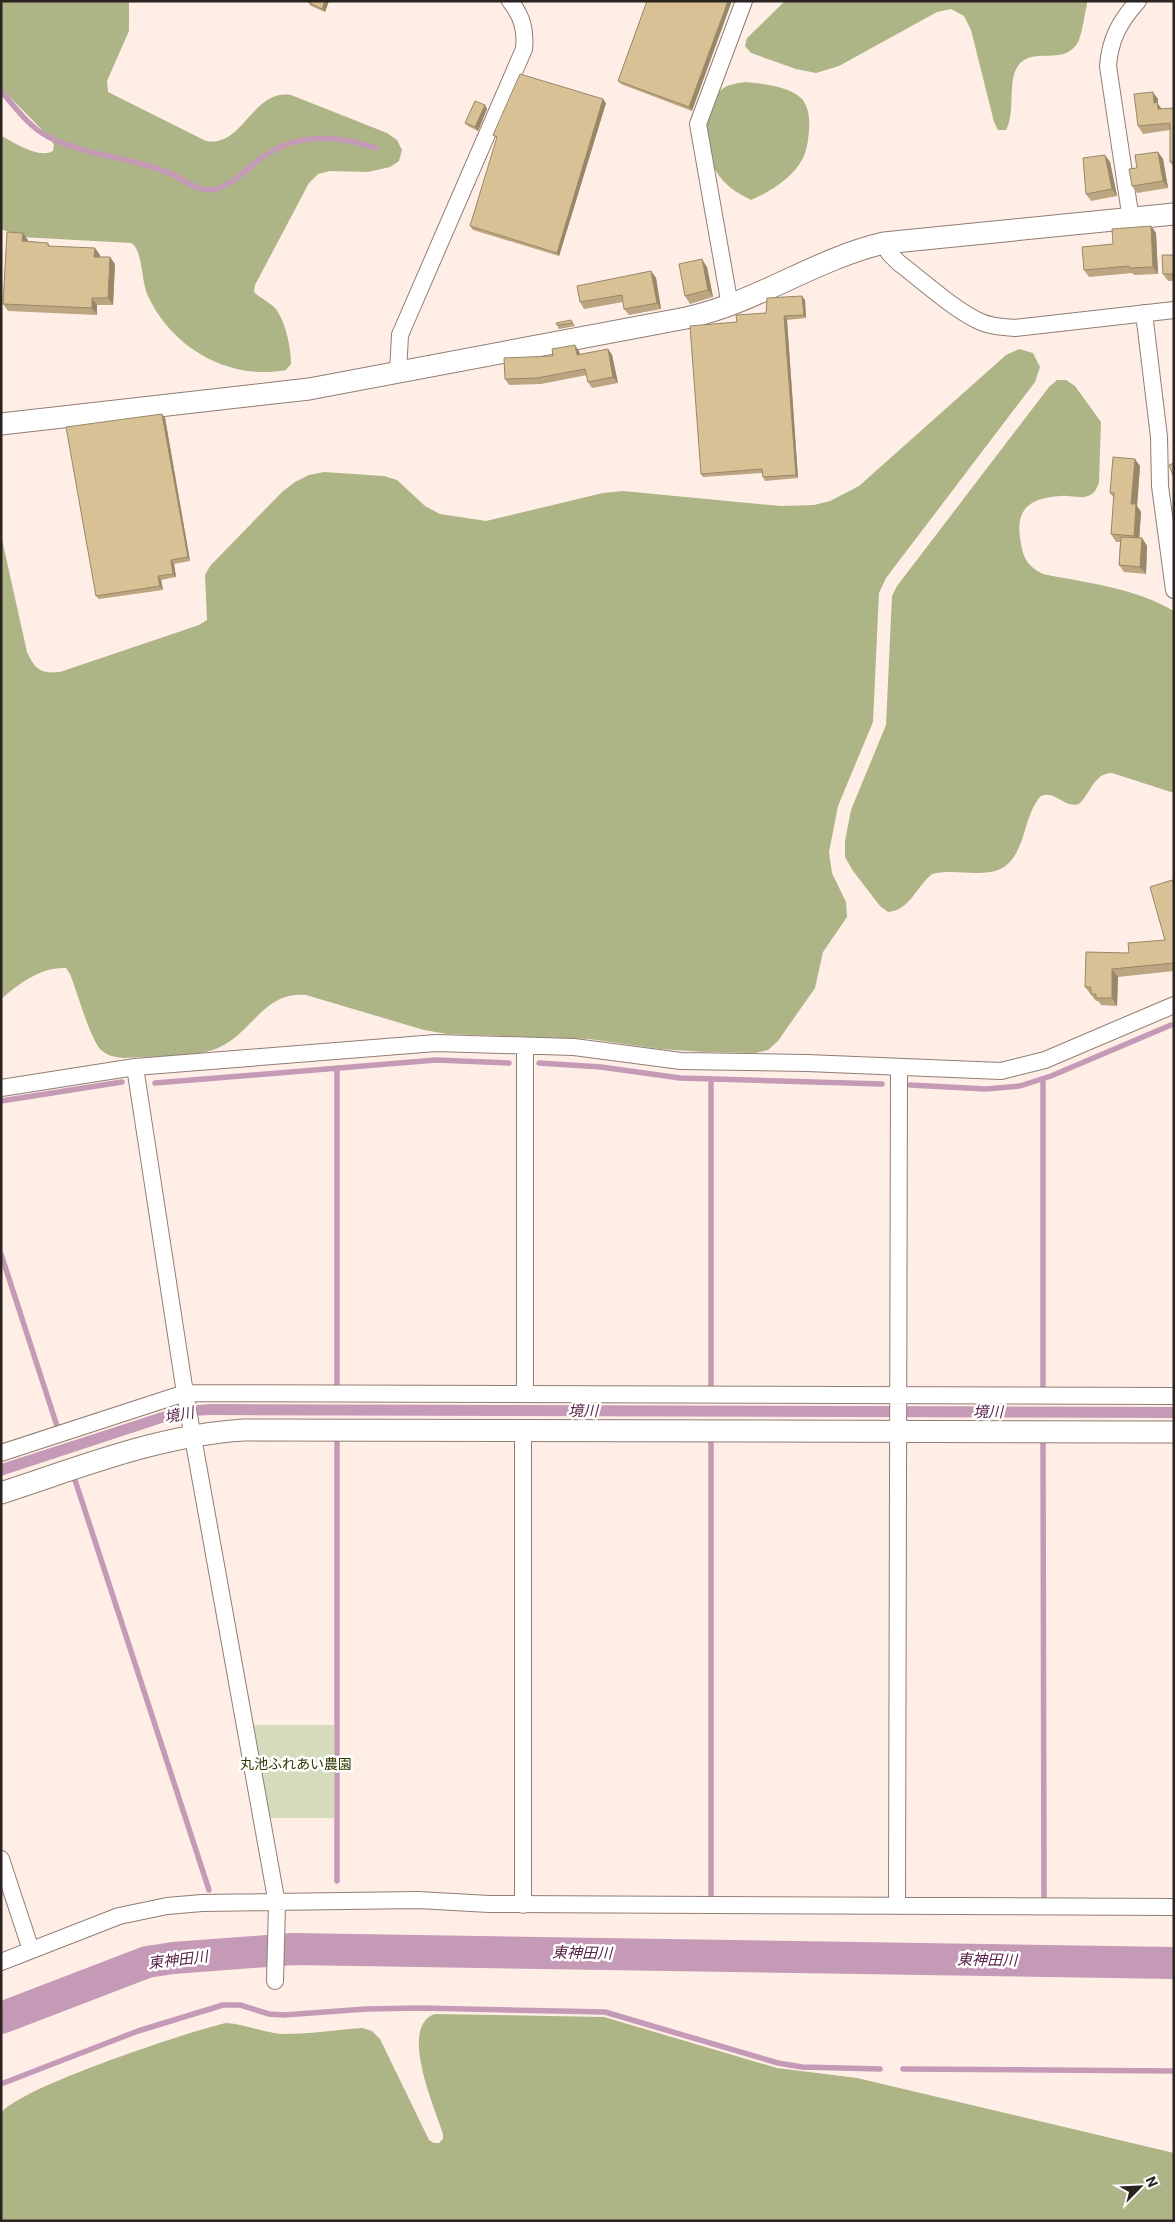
<svg xmlns="http://www.w3.org/2000/svg" width="1175" height="2222" viewBox="0 0 1175 2222" font-family="Roboto,'Noto Sans JP',sans-serif">
<style>
.green{fill:#d6dbbd}
.forest{fill:#adb587}
.water{fill:#c59ab6}
.lines{fill:none;stroke-linecap:round;stroke-linejoin:round}
.stream{stroke:#c59ab6;stroke-width:5.5}
.river{stroke:#c59ab6;stroke-width:32}
.minor-casing{stroke:#907d74;stroke-width:18}
.tertiary-casing{stroke:#907d74;stroke-width:23}
.minor{stroke:#fff;stroke-width:16}
.tertiary{stroke:#fff;stroke-width:21}
.wall{fill:#bba681}
.shaded-wall{fill:#988769}
.building{fill:#d9c196;stroke:#988769}
.labels{text-anchor:middle;stroke-width:5;stroke-linejoin:round;paint-order:stroke}
.park-label{font-size:14px;fill:#323800;stroke:#fff}
.water-label{font-size:15px;font-style:italic;fill:#59244a;stroke:#fff}
</style>
<rect width="100%" height="100%" fill="#ffeee6"/>
<path class="green" d="M250 1725H334V1818H267Z"/>
<path class="forest" d="M1 1H129V31L107 81 108 92 206 141C243 148 252 89 291 95L387 133 397 140 402 150 399 161 390 167 368 172 330 171 318 174 309 183 255 285 254 292C261 299 270 302 276 309 286 323 291 348 291 364L286 370C229 381 172 348 148 296 141 282 143 249 131 243L21 237 1 229V136C16 143 38 159 53 151L54 145 50 138 1 88Z
M785 1H1087V5C1084 16 1083 29 1079 40 1066 68 1033 45 1018 66 1007 81 1016 112 1006 130H998L994 122 971 30 964 16 951 9 937 12 839 66 816 73 796 69 751 53 745 46 747 38Z
M746 82C763 84 788 86 801 98 809 106 810 120 809 131 808 140 807 152 802 160 792 178 770 192 751 200 737 193 724 185 716 171 704 150 702 108 721 90 728 84 738 83 746 82Z
M1019 349 1033 353 1040 367 1035 382 886 578 879 593 873 722 838 806 829 852 832 873 846 902 847 917 823 952 815 988 778 1041 768 1050 755 1053 704 1052 660 1049 589 1039 447 1034 424 1030 306 995C263 991 253 1033 218 1048 195 1058 149 1056 123 1058 115 1057 108 1056 101 1050 90 1039 77 991 70 974L66 968C40 967 19 984 1 999V535L27 652C35 669 40 674 60 672L199 625 207 620 205 575 210 566 282 492 295 482 309 475 324 472 384 476 397 480 425 506 440 514 486 521 603 493 623 491 781 506 814 505 830 501 859 486 1006 355Z
M1057 380H1066L1075 386 1101 422 1099 482C1097 488 1095 494 1088 496 1079 499 1070 495 1061 496 1020 498 1014 517 1023 553 1027 564 1033 569 1043 574 1087 583 1135 588 1174 611V793L1112 773C1094 773 1091 793 1079 804 1064 809 1056 790 1041 796 1020 818 1028 866 990 872 971 875 951 869 932 874 917 886 909 911 888 912L880 906 853 871 845 857V841L851 810 886 725 892 596 897 586 1049 387Z
M435 2014 604 2017 777 2068 857 2078 1174 2153V2221H1V2113C21 2087 187 2032 226 2023 246 2024 263 2033 283 2034 309 2034 336 2030 362 2028L372 2031 380 2039 429 2140 434 2143H439L443 2139V2134C435 2108 398 2026 435 2014Z"/>
<path class="water" d="M210 1404 1174 1407V1418L211 1415 189 1416 168 1421 1 1476V1464L165 1411 187 1406Z"/>
<g class="lines">
<path class="stream" d="M1 91C15 107 29 127 47 136 84 156 129 156 167 172 183 178 198 194 216 189 233 184 247 169 260 159 296 132 336 135 376 148
M539 1063 601 1067 680 1078 882 1084
M337 1068V1388
M711 1079V1390
M1043 1079V1391
M155 1083 436 1060 509 1063
M910 1085 986 1089 1020 1086 1051 1076 1171 1025
M1 1101 122 1082
M1 1254 58 1429
M337 1441V1881
M711 1442V1900
M1043 1443 1044 1901
M75 1480 209 1890
M903 2069 1174 2071
M1 2084 138 2031 223 2005H240L269 2014 284 2015 366 2009 421 2008 605 2012 778 2063 802 2067 880 2069"/>
<path class="river" d="M1 2018 147 1962 173 1958 293 1949 1174 1963"/>
<g class="minor-casing">
<path id="minor" d="M1131 220 1108 66C1110 39 1120 21 1138 1
M884 243 889 253 899 263C923 281 954 310 981 322 992 327 1004 327 1015 328L1174 310
M730 306 698 124 744 1
M1144 313 1159 437 1160 486 1174 590
M398 372 400 335 524 49C526 30 522 16 510 1
M135 1067 185 1393 277 1904 275 1981
M1 1088 135 1067 436 1043 574 1047 681 1061 807 1063 1001 1071 1045 1060 1174 1005
M525 1394V1046
M523 1430V1905
M1 1453 185 1393 1174 1396
M1 1859 31 1950
M897 1906 899 1067
M1 1962 119 1916 167 1906 202 1903 418 1900 489 1904 1174 1907"/>
</g>
<g class="tertiary-casing">
<path id="tertiary" d="M1 424 309 389 686 318C756 303 815 259 884 243L1174 214
M1 1493C81 1467 160 1435 244 1430L1174 1432"/>
</g>
<use href="#minor" class="minor"/>
<use href="#tertiary" class="tertiary"/>
</g>
<path class="wall" d="M329 1 325 12 311 6 308 2Z
M647 1 692 111 621 84 618 81Z
M1158 99V104L1162 109 1174 108V167L1170 162V130L1143 134 1138 126Z
M606 103 559 256 473 230 470 226 497 139 493 135Z
M485 105 487 109 478 131 468 126 465 123Z
M1158 152 1163 159 1168 188 1137 193 1132 186 1137 168Z
M1110 162 1117 196 1091 201 1086 194Z
M1151 226 1156 233 1158 274 1134 275 1132 273 1089 277 1084 270 1113 244Z
M28 240V241L48 243 50 246 100 255V257L115 264 113 305H97V315L8 311 3 304Z
M1174 255 1173 281H1168L1163 274Z
M707 267 713 297 690 304 685 296Z
M651 271 656 278 661 309 629 315 624 309 623 302 584 309 580 302Z
M805 300 806 318 787 320 798 478 765 481 763 477 762 473 703 477 701 474 766 313Z
M571 320 574 324 575 326 559 329 557 325Z
M608 349 612 355 618 383 592 388 588 382 587 375 541 384 509 385 505 379 553 356 579 351 580 354Z
M162 414 165 418 190 561 174 564 176 577 161 580 163 590 99 599 96 596Z
M1140 466 1137 506 1141 512 1139 538H1142L1147 546 1146 574 1124 572 1119 565 1120 542H1116L1111 534 1114 498 1110 493Z
M1172 880 1174 882V971L1118 977 1117 1006 1101 1005 1098 1001H1096L1085 987 1129 953 1165 940Z"/>
<path class="shaded-wall" d="M325 1H329L325 12 322 9Z
M728 1H732L692 111 689 107Z
M1153 92 1158 99V104L1162 110 1163 116 1154 103Z
M603 99 606 103 559 256 557 253Z
M485 105 487 109 478 131 475 127Z
M1158 152 1163 159 1168 188 1163 181Z
M1105 155 1110 162 1117 196 1112 189Z
M1151 226 1156 233 1158 274 1153 267Z
M23 233 28 240 27 248 22 241Z
M95 248 100 255 99 264 94 257Z
M110 257 115 264 113 305 108 298Z
M702 259 707 267 713 297 708 290Z
M651 271 656 278 661 309 657 303Z
M802 296 805 300 806 318 804 315Z
M92 298 97 305V315L92 308Z
M784 316 787 320 798 478 796 475Z
M575 345 579 351 581 361 577 355Z
M608 349 612 355 618 383 613 377Z
M162 414 165 418 190 561 188 557Z
M1135 459 1140 466 1137 506 1141 512 1139 543 1134 536 1131 504Z
M1142 538 1147 546 1146 574 1140 567Z
M171 560 174 564 176 577 173 574Z
M158 576 161 580 163 590 160 586Z
M1112 969 1118 977 1117 1006 1112 998Z"/>
<path class="building" d="M309 1H325L322 9 308 2Z
M647 1H728L689 107 618 81Z
M520 74 603 99 557 253 470 226 497 137 493 135Z
M1153 92 1154 103 1157 102 1158 109 1174 108V162H1170V123L1138 126 1134 94Z
M475 101 485 105 475 127 465 123Z
M1158 152 1163 181 1132 186 1129 169 1137 168 1135 155Z
M1105 155 1112 189 1086 194 1083 158Z
M1151 226 1153 267 1129 268V266L1084 270 1082 247 1113 244 1112 229Z
M7 232 23 233 22 241 48 243V246L95 248 94 257H110L108 298H92V308L3 304Z
M1162 255H1174V288L1173 274H1163Z
M702 259 708 290 685 296 679 264Z
M651 271 657 303 624 309 622 295 580 302 577 286Z
M802 296 804 315 784 316 796 475 763 477 762 469 701 474 690 326 737 322 736 315 766 313 767 298Z
M571 320 572 323 557 325 556 323Z
M575 345 577 355 608 349 613 377 588 382 585 369 537 378 505 379 504 358 553 356 552 349Z
M162 414 188 557 171 560 173 574 158 576 160 586 96 596 66 427Z
M1113 457 1135 459 1131 504H1136L1134 536 1111 534 1114 493H1110Z
M1174 463V478L1169 465Z
M1121 537 1142 538 1140 567 1119 565Z
M1172 880 1174 884V963L1112 969V998H1096V994H1091V987H1085L1086 952 1129 953 1128 943 1165 940 1150 887Z"/>
<g class="labels">
<g class="park-label">
<text x="296" y="1769">丸池ふれあい農園</text>
</g>
<g class="water-label">
<text x="583" y="1416">境川</text>
<text x="988" y="1417">境川</text>
<text transform="translate(179 1415) rotate(-11)" y="5">境川</text>
<text transform="translate(582 1953) rotate(1)" y="5">東神田川</text>
<text transform="translate(178 1960) rotate(-7)" y="5">東神田川</text>
<text transform="translate(987 1960) rotate(1)" y="5">東神田川</text>
</g>
</g>
<rect width="1175" height="2222" fill="none" stroke="#2b2320" stroke-width="5"/>
<g transform="translate(1140 2187) rotate(66)" stroke="#ffffff" stroke-width="4" paint-order="stroke">
<path d="M0-4L9 19L0 12L-9 19Z" fill="#2b2320"/>
<text y="-8" font-size="14" font-weight="bold" text-anchor="middle" fill="#2b2320">N</text>
</g>
</svg>
